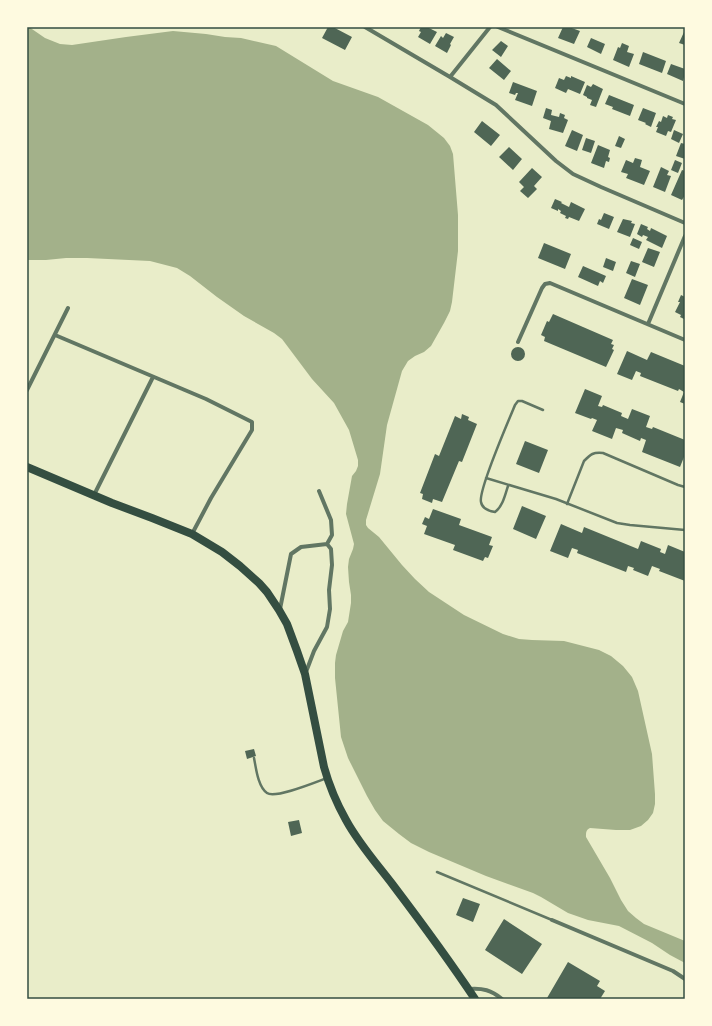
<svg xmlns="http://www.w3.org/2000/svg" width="712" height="1026" viewBox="0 0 712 1026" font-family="Barlow,sans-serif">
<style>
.water{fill:#a3b18a}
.building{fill:#4f6655}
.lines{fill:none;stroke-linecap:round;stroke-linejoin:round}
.service{stroke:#617663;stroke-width:2.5}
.minor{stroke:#617663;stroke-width:4}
.primary{stroke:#344e41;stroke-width:8}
.neatline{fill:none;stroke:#344e41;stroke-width:1.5}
</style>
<rect width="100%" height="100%" fill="#e9edc9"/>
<path class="water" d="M27 27H29L45 38 60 44 72 45 126 37 173 31 206 34 225 37 241 38 276 46 333 81 378 97 428 125 444 138 450 146 453 154 458 215V251L452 302 450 311 444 323 431 346 424 352 415 356 408 361 402 371 387 425 380 474 366 520V525L368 528 379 537 402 565 415 579 429 592 464 615 503 634 519 639 532 640 564 641 599 650 611 656 623 666 632 677 638 691 652 754 655 794V804L653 813 648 820 641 826 630 830H616L590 828C586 830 586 832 586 837L610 878 621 900 628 911 636 918 644 924 685 941V963L670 955 652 943 619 926 588 920 568 913 541 897 533 893 486 876 429 852 411 843 399 834 383 821 375 810 367 796 348 758 341 737 335 678V663L336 655 343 631 348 622 351 603V595L349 582 348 567 349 559 353 549 354 544 346 514 347 504 352 476 356 471 358 466V460L349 430 334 403 312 379 282 339 274 333 244 316 217 297 190 276 177 268 150 261 87 258H66L46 260H27Z"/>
<path class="building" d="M328 27H333L352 37 345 50 322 38Z
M421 27H427L437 32 430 44 418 37 421 32 419 31Z
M563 27H569L580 31 574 44 558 38Z
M684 32H685V45L679 43Z
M446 33 454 37 450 44 451 45 447 53 435 46 441 36 443 38Z
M591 38 605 44 601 54 587 47Z
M501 41 508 46 501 57 492 50Z
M622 43 629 46 627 52 634 54 629 67 613 60 618 47 620 48Z
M643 52 666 61 662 73 639 64Z
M497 59 511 71 504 80 489 68Z
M671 64 685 69V77H684L683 81 667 74Z
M566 76 571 78V76L585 82 580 94 568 89 566 93 555 88 559 78 564 80Z
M513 82 537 91 532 106 515 100 518 93H516L515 95 509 93Z
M593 84 603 89 596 107 590 105 592 100 587 98V97L583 95 587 85 591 87Z
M609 95 634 105 630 116 612 109 613 107 605 104Z
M546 108 552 110 551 115 559 117 560 113 565 115 564 118 568 120 563 133 549 129 551 121 543 118Z
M643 108 656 113 651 127 645 124 646 123 638 120Z
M668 115 673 117 672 119 676 120 671 132 668 131 666 136 656 132 658 127H656L659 121 661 122 663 116 667 118Z
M482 121 500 135 491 146 474 132Z
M572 130 583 135 577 151 565 146Z
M674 130 683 134 679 143 671 139Z
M619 136 625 139 621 148 615 146Z
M586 138 595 141 591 153 582 150Z
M681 143 685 144V159L676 156Z
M598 145 610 150 608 157 610 158 609 162 606 161 604 168 591 163Z
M509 147 522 159 513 170 499 157Z
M635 158 642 160 640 167 650 171 644 185 626 178 628 174 621 172 626 160 633 163Z
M675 160 682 163 678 173 671 170Z
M661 167 669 171 667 175 671 176 665 192 653 187Z
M532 168 542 177 534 186 537 189 528 198 520 191 524 187 519 182Z
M682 170 685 171V195L682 200 671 195Z
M555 199 562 202 561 203 569 207 571 202 585 209 579 221 569 217 568 219 565 218 566 216 560 213 561 211 558 209V211L551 208Z
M604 213 614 217 609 229 597 224 599 219 601 220Z
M623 219 632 221 631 223 635 224 630 237 617 232Z
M641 224 648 227 647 229 650 231 651 228 667 236 662 248 646 240 648 237 643 235 642 237 637 234Z
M633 238 642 242 639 249 630 245Z
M544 243 571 254 565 269 538 258Z
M648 248 660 252 654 267 642 262Z
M606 258 616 262 613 271 603 267Z
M631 261 640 264 635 277 626 273Z
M583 266 606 276 603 283 600 281 598 286 578 277Z
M632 279 648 285 640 305 624 298Z
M681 295 685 297V316L684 319 680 317 681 315 675 312 680 302H678Z
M553 314 613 340 611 344 614 345 612 349 614 350 606 367 544 341 545 337 541 335 547 321 549 322Z
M511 354a7 7 0 1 1 14 0a7 7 0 1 1-14 0Z
M627 351 647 360 651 352 685 366V374L684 376 685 377V404L680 402 684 392 679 389 678 391 640 376 641 373 636 371 632 380 617 374Z
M585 389 602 396 598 406 602 407 603 405 622 413 621 416 628 419 632 409 650 416 646 427 652 429 653 427 685 440V458L684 457 680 467 642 452 646 440 641 438 640 441 622 433 623 430 616 428 612 439 592 431 597 420 592 418 591 419 575 413Z
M462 414 469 417 468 420 477 424 462 462 459 461 442 502 433 499 432 503 422 499 423 494 420 493 435 454 439 456 455 416 461 419Z
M525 441 548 450 539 473 516 464Z
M522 506 546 516 536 539 513 529Z
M433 509 461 519 459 525 492 537 489 545 493 546 488 558 485 557 483 561 453 550 455 545 424 534 427 526 422 524 425 517 429 519Z
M561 524 582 533 584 527 638 549 641 541 661 549 660 552 665 554 668 545 685 552V581L659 571 660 569 652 566 648 576 633 570 634 568 628 566 626 572 577 553 578 550 572 548 568 558 550 551Z
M254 749 256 756 247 759 245 751Z
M299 820 302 833 291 836 288 822Z
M463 898 480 904 473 922 456 915Z
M504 919 542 944 522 974 485 950Z
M568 962 600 981 597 986 605 991 600 999H549L547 998Z"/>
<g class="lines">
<path class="service" d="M486 478 556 499 617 523 630 525 685 530
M508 486C505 495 503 506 495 512 489 511 482 508 481 502 478 490 509 420 515 405L518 401H522L543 410
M567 504 584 461C591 454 593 452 603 453L678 485 685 487
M254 758C256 768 258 787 267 793 275 799 316 782 327 778
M437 872 552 920"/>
<path class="minor" d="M365 27 450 77 496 105 556 161 573 174 601 187 685 223
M498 27 685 104
M450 77 490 27
M648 324 685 236
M55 335 206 399 252 422V430L211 498 192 534
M518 342 542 288 545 284 550 283 685 340
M27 390 68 308
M319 491 331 520 332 535 327 544
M94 495 153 377
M280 609 291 554 301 547 327 544 331 549 332 565 329 590 330 609 327 627 314 651 306 672
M552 920 673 971 685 979
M469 989C483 988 491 990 502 999"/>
<path class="primary" d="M27 467 112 503 152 518 192 534 222 552 240 566 259 583 267 592 279 610 287 624 297 651 305 674 324 767C329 785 337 804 346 820 359 844 377 864 393 885 421 922 449 960 475 999"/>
</g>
<rect width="712" height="1026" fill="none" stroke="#fefae0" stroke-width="56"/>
<rect x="28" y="28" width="656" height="970" class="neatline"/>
</svg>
